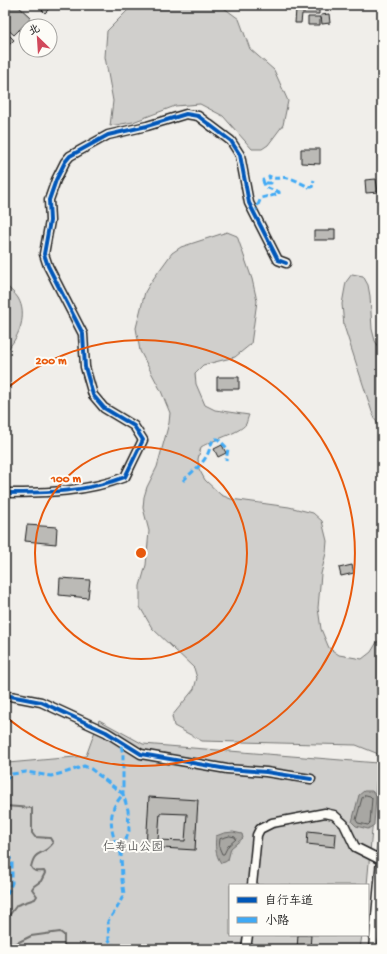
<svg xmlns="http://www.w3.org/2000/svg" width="387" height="954" viewBox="0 0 387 954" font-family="'Gochi Hand','LXGW WenKai TC',sans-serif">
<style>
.green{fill:#d0cfcc;stroke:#767674}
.water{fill:#a8a7a3;stroke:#706f6d}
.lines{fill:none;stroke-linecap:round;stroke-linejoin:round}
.shore{stroke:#545452;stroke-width:1}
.stream{stroke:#706f6d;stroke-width:2}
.building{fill:#bbbab6;stroke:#1c1c1c;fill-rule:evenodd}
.minor-casing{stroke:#1c1c1c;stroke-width:11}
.minor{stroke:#fdfcf7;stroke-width:8}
.quiet{stroke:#3fa9f5;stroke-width:3;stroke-dasharray:6 3;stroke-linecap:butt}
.cycleway-casing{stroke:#fdfcf7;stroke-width:6}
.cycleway{stroke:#0057b8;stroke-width:4}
.ring{fill:none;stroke:#e8590c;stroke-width:2}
.labels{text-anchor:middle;stroke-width:4;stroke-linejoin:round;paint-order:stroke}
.park-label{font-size:12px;fill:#5b5b5a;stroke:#fdfcf7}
.centre{fill:#e8590c;stroke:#fdfcf7;stroke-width:2}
.ring-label{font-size:12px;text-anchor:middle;font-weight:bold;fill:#e8590c;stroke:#fdfcf7;stroke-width:4;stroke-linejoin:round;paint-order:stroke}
</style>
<rect width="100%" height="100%" fill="#f0eeea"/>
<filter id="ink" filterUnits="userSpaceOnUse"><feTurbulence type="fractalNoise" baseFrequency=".025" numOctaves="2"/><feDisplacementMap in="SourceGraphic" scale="8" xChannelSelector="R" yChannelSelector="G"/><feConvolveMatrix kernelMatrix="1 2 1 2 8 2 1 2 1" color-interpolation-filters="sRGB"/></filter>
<g filter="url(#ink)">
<path class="green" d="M130 5H220L239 19 250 49 274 70 288 101 283 125 268 145 262 149H252L223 116 200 104 175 106 133 122 110 126 113 101 105 57 107 31 130 8Z
M227 232 237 236 252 279 257 301 251 344 235 357 203 365 195 373 196 384 205 405 215 410 249 415C248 417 247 421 246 424 240 433 212 440 201 447L198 459 199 469 205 480 221 495 231 499 289 507 313 513 322 521 327 541 326 553 321 574 318 608 321 629 329 648 339 655 362 659 371 652 377 642 382 640V758L376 753 356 745 202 741 174 726 172 716 194 689 197 678 194 668 152 628 140 607V586L146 565 149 531 143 508 144 497 147 487 157 467 169 423 170 413 161 391 140 351 136 328 145 292 151 282 172 253 181 247Z
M352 274 363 276 368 285 370 296 372 329 375 341 382 351V434L372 412 344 326 342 304 346 282Z
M5 284C9 289 15 293 18 298 28 315 19 336 8 349L5 348Z
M99 720 143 744 378 763 367 885H230V935H362L360 949H5V766L8 763 86 756Z"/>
<path class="water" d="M364 791H372L376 796 374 825 368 829 356 826 352 822 359 795Z
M233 832 242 834 243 838 231 848 228 860 225 862 221 863C215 855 215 845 216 836L224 833Z"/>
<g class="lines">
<path class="shore" d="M366 795 370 796 372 798 370 823 368 825 358 823 356 820 362 798Z
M230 836 235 837 236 839 228 846 224 854H222L219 847 220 839Z"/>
<path class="stream" d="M5 806 32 808V833L35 837 50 838 53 843C43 857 35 848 31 867 34 873 39 871 44 871L45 873 41 881 34 886 32 889 37 896 35 899 17 905 5 921
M12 949 17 943 31 936 60 932 64 935V949"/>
</g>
<path class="building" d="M12 5H17L31 18 14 35 5 27V12Z
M39 5H53L45 13 38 6Z
M300 8 319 9V14H302L301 23H295L296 9 300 10Z
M329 14 330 23 322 24 321 15Z
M308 17H320V25H308Z
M5 31 14 40 5 49Z
M301 149H320V164L301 163Z
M378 154H382V166L379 167Z
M376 179 378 192 366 193 365 180Z
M330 229H335V240H314V231H330Z
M217 377H239V389H217Z
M222 445 226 453 218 457 214 449Z
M27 525 57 527 56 544 25 541Z
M352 565 354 573 341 576 339 568Z
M60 578 90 580 88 598 59 595Z
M149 797 198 800 195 850 146 847ZM160 813 187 814 185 841 158 840Z
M308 831 336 834 335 847 307 844Z
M381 891H382V949H379Z
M298 935H311L310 949H297Z"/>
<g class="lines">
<g class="minor-casing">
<path id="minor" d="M5 493C45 493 87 492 125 477L143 440 134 426 104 408 93 395 85 367 83 334 48 266 44 254 50 221 49 200 56 180 65 162 70 156 108 135 147 126 186 114 198 116 231 141 240 155 249 203 278 260 286 263
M5 695 41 702 106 732 141 754 227 769 266 772 311 779
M252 885 257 835 260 829 272 823 325 813 334 815 344 824 355 847 381 860
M246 949 248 935
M373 949 382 848"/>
</g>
<use href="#minor" class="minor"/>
<path class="quiet" d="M254 214 261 198 279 194V192C272 189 264 189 263 180L267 183H271L269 176C279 181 280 176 288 178 295 179 302 184 309 187H312L314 180
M183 481C190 473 201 466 206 457 210 451 210 444 214 439H218L228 449 226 460
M5 780 12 774 26 772 51 776 67 772 84 766 91 769 123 794C120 798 116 803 114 807 108 823 113 840 121 853
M5 846 12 863V883L5 899
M116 949 109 940 108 921 117 908 124 894 122 880 121 853 129 831 128 810 123 794V754L120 741"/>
<g class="cycleway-casing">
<path id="cycleway" d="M5 493C45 493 87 492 125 477L143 440 134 426 104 408 93 395 85 367 83 334 48 266 44 254 50 221 49 200 56 180 65 162 70 156 108 135 147 126 186 114 198 116 231 141 240 155 249 203 278 260 286 263
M5 695 41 702 106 732 141 754 227 769 266 772 311 779"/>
</g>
<use href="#cycleway" class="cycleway"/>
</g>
</g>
<g class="ring">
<circle cx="141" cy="553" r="106"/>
<path d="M6 389A213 213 0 1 1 6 717"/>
</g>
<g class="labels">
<g class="park-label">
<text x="133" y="850">仁寿山公园</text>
</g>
</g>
<circle cx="141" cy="553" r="6" class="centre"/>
<g class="ring-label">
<text x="51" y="364">200 m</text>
<text x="66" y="482">100 m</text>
</g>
<rect width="387" height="954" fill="none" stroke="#fdfcf7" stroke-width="20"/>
<rect x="10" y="10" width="367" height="934" fill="none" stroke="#1c1c1c" stroke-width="1.5" filter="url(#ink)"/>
<rect x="229" y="884" width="140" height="52" fill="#fdfcf7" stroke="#a3a29f"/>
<rect x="237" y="897" width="20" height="6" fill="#0057b8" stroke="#a3a29f"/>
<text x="265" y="904" font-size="12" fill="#1c1c1c">自行车道</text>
<rect x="237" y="917" width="20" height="6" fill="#3fa9f5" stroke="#a3a29f"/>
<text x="265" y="924" font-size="12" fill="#1c1c1c">小路</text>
<g transform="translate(38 38) rotate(335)"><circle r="19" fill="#fdfcf7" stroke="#a3a29f"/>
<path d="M0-3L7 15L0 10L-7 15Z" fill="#d1495b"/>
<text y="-6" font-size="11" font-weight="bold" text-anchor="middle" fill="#1c1c1c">北</text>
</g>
</svg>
